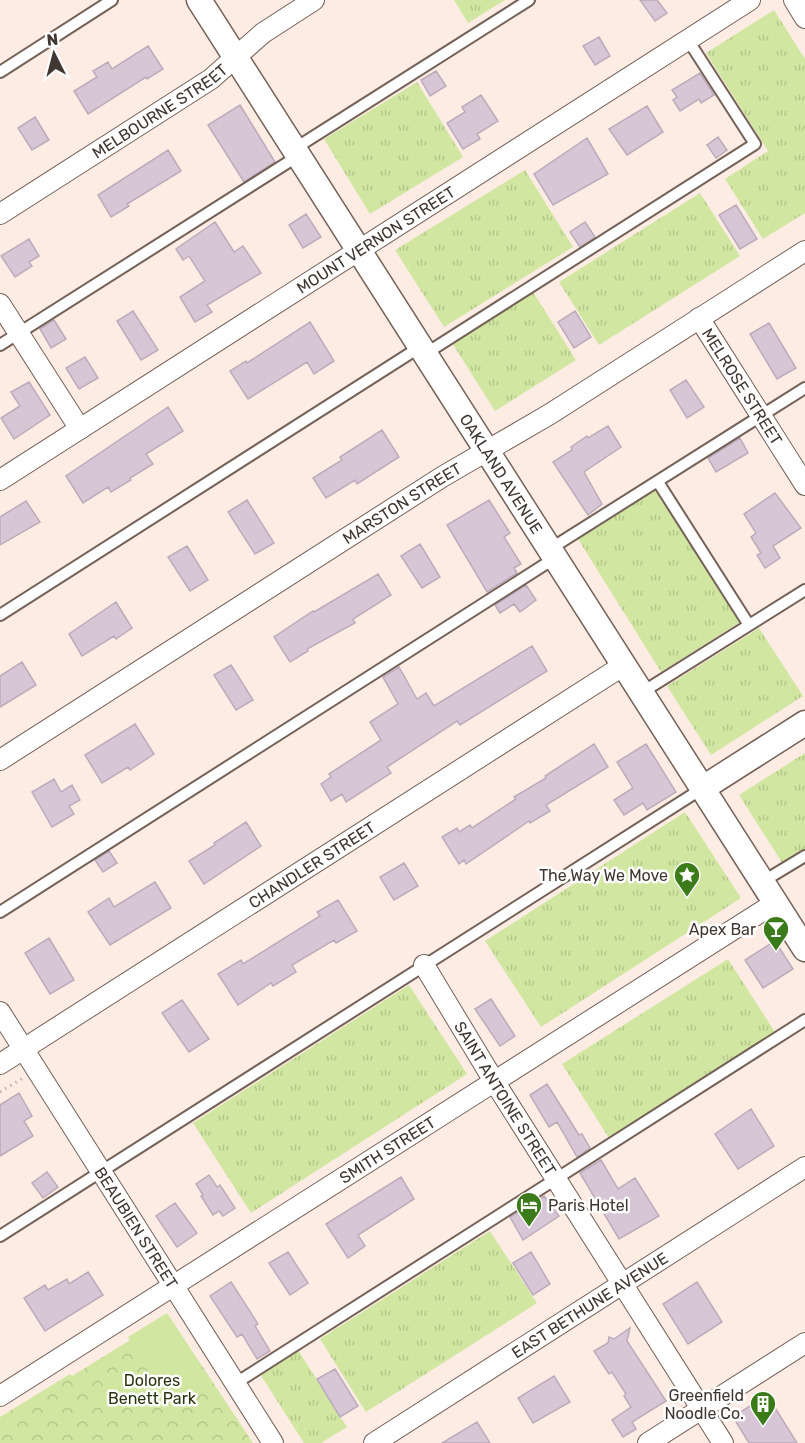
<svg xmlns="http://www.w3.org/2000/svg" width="805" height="1443" viewBox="0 0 805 1443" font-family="Rubik,sans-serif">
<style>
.grass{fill:url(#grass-tufts)}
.park{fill:url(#park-crowns)}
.pitch{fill:#d1e7a1}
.building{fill:#d7c7d6;stroke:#bcacbb;stroke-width:1.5}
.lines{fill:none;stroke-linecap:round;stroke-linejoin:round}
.service-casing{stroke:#746158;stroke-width:14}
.minor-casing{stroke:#746158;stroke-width:22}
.tertiary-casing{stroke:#746158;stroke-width:27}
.path{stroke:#c1b2ab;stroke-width:3;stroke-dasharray:1.5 4.5;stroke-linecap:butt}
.service{stroke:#fff;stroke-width:10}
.minor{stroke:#fff;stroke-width:20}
.tertiary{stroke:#fff;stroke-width:24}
.labels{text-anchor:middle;stroke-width:5;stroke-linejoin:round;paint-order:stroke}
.street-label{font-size:16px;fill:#403733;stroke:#fff}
.poi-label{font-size:16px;fill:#403733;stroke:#fff;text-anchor:end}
.park-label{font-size:16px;fill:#29340f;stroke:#fff}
</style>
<defs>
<pattern id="grass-tufts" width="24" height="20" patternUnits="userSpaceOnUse" patternTransform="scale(1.5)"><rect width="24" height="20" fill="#d1e7a1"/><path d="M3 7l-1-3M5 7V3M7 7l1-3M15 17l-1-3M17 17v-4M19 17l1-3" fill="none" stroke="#b4c78b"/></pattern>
<pattern id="park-crowns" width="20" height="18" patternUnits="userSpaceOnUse" patternTransform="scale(1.5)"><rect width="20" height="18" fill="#d1e7a1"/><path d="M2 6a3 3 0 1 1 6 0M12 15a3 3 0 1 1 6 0" fill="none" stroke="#b4c78b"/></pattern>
</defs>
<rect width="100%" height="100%" fill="#fdece3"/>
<path class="grass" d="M454 0H505L468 23Z
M774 10 805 59V213L763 239 725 179 768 151 706 53Z
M417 82 463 157 370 214 324 139Z
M525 170 573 247 444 327 395 250Z
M700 193 740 256 599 345 559 282Z
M533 292 576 360 495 411 452 343Z
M656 489 740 622 661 672 578 539Z
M759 628 803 696 711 755 667 686Z
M805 753V850L783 864 739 795Z
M685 812 741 898 541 1027 485 941Z
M728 959 775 1032 609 1138 562 1064Z
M409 985 467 1074 251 1213 193 1123Z
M490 1231 537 1303 366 1412 320 1339Z
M298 1350 347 1427 321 1443H304L260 1374Z"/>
<path class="park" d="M169 1316 253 1443H0V1417L70 1374 72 1376Z"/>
<path class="pitch" d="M167 1313 208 1379 169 1404 128 1337Z"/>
<path class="building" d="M640 0H657L667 13 655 21Z
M599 37 610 56 595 65 583 46Z
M148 46 163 69 147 79 146 77 88 114 74 91 97 77 93 71 108 62 112 69Z
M436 71 446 86 430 96 421 80Z
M700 73 714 95 701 103 699 99 680 111 673 100 677 97 672 90Z
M481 95 498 121 477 134 480 139 463 149 447 123 465 112 462 107Z
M240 105 275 162 244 182 208 125Z
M647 106 663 132 627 155 609 129Z
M35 117 49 140 32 150 18 128Z
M718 137 727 150 716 158 707 145Z
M587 138 608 174 553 205 534 174Z
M168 150 181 171 127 204 129 206 111 217 98 195Z
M736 205 757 239 740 249 719 215Z
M306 214 321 237 303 248 289 225Z
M215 222 234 252 243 246 261 273 207 305 212 312 195 322 180 297 205 281 189 256 183 260 176 249Z
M585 222 595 237 580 247 570 232Z
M29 239 39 256 29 262 32 266 15 277 1 256Z
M133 311 158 350 141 360 117 321Z
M575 311 591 337 574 348 558 322Z
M54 320 66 339 51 348 40 329Z
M310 322 334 361 314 374 307 362 248 399 230 371 246 361 247 363Z
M769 323 796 368 777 379 750 334Z
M85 357 98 378 79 389 66 368Z
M686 380 704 407 687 418 670 390Z
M29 382 50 415 14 439 1 418 20 406 11 392Z
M168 407 183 431 146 454 153 464 130 478 131 480 111 492 108 487 83 503 66 476Z
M608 426 621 447 584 472 602 504 588 515 553 462 572 450 571 447 587 436 588 438Z
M382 430 399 457 357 484 355 480 326 498 313 478 342 460 340 457Z
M740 438 748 453 716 472 708 458Z
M775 493 801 528 773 546 780 558 765 568 757 555 761 553 751 537 756 533 744 514Z
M247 500 274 543 255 554 228 512Z
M489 500 510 533 504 537 521 564 514 568 517 573 487 592 447 525Z
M26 501 40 522 0 545V517Z
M420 544 440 577 422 588 401 556Z
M187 546 208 580 190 591 168 557Z
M378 574 391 595 353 619 355 623 307 649 308 651 290 662 274 637 313 611 314 612Z
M526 585 536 600 520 612 514 604 500 613 495 605Z
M116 602 132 628 116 639 114 636 82 656 69 634Z
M532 646 547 671 460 725 457 721 387 767 391 773 346 802 342 794 331 801 321 784 331 777 329 774 381 740 370 722 398 704 383 677 399 667 417 699 426 693 434 706Z
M22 662 36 685 0 707V676Z
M231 665 253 700 236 710 214 675Z
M135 724 154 754 130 770 128 767 102 783 85 755Z
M594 744 608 767 546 805 550 811 530 823 529 821 466 864 464 860 459 864 442 837 457 828 459 832 470 825 472 828 516 799 514 797 546 778 545 776Z
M646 744 676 792 647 810 643 803 624 815 614 800 633 788 617 762Z
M54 779 61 792 72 785 80 800 69 806 74 814 52 827 32 792Z
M246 822 261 846 204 884 189 861 215 845 214 843Z
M109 851 117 863 103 872 95 860Z
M404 863 418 886 394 900 380 877Z
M155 882 171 908 110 945 88 912 109 898 114 907Z
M338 900 357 931 336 943 334 940 292 965 296 972 273 986 271 983 238 1005 218 974 241 960 243 964 320 916 317 912Z
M49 938 74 980 50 994 25 953Z
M775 941 793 969 763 988 745 960Z
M491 999 515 1036 500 1046 475 1009Z
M182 1000 209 1039 189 1052 162 1013Z
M547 1084 579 1135 582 1134 590 1148 577 1157 557 1122 549 1127 530 1095Z
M19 1093 32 1116 24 1121 33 1136 0 1156V1105Z
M751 1109 774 1146 738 1169 715 1134Z
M601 1160 618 1189 635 1178 659 1216 619 1239 580 1173Z
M47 1172 58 1187 43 1198 32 1183Z
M209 1175 217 1187 220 1185 235 1208 223 1216 219 1211 213 1215 201 1196 203 1195 196 1184Z
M401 1177 414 1199 358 1235 365 1246 348 1258 326 1224Z
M544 1196 559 1216 523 1240 510 1217Z
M175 1203 197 1233 177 1247 156 1216Z
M288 1252 308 1283 290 1295 269 1263Z
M531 1252 550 1284 533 1295 513 1263Z
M88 1272 103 1295 45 1331 24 1298 45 1285 48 1290 67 1279 69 1284Z
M231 1282 258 1324 255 1326 270 1351 257 1359 242 1334 237 1337 210 1296Z
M697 1282 722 1322 688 1344 663 1304Z
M630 1328 627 1341 666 1401 632 1422 636 1429 623 1437 612 1420 631 1407 624 1396 626 1394 612 1372 609 1374 594 1351 608 1343 609 1337 614 1339Z
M335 1369 358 1406 340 1417 317 1379Z
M554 1376 570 1402 533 1423 518 1398Z
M767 1395 797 1443H749L733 1417Z
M477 1422 490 1443H442Z"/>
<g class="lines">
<g class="service-casing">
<path id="service" d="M0 72 112 0
M294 149 529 0
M0 345 298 156
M425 354 755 144 688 40
M658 482 749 625
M550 549 805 388
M0 615 420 347
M641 693 805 590
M762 882 805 856
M0 912 555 558
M0 1236 703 788
M236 1383 805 1020"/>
</g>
<g class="minor-casing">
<g id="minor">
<path d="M794 0 805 18"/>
<path id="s1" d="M0 214 211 79 263 33 314 0"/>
<path d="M0 304 80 429"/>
<path id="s2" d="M699 318 805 485"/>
<path id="s3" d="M0 480 750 0"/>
<path id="s4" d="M0 760 442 477 550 414 805 251"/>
<path id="s5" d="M424 965 494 1081 723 1443"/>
<path id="s6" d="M0 1012 273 1443"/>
<path id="s7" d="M0 1064 624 665"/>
<path id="s8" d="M0 1396 775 903"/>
<path id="s9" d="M374 1443 805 1167"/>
<path d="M648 1443 805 1343"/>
</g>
</g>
<g class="tertiary-casing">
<g id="tertiary">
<path id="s10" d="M199 0 805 949"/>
<path d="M703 788 805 723"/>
</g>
</g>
<path class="path" d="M0 1092 23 1078"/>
<use href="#service" class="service"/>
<use href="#minor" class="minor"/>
<use href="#tertiary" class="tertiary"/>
</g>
<defs>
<g id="sight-pin" transform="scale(1.35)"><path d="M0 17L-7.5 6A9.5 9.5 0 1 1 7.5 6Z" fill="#3c7b1a" stroke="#fff"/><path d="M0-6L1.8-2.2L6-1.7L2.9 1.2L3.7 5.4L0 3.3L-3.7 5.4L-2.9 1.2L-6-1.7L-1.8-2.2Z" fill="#fff"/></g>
<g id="bar-pin" transform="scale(1.35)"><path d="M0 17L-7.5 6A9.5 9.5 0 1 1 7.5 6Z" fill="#3c7b1a" stroke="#fff"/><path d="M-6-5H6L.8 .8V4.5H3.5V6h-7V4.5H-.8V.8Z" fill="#fff"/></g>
<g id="hotel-pin" transform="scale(1.35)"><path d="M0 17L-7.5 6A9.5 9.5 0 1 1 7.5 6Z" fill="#3c7b1a" stroke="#fff"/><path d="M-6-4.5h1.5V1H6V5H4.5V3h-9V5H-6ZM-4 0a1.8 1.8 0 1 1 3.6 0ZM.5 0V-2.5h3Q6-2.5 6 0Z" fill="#fff"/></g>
<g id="building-pin" transform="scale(1.35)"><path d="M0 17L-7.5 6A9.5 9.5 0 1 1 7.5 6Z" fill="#3c7b1a" stroke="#fff"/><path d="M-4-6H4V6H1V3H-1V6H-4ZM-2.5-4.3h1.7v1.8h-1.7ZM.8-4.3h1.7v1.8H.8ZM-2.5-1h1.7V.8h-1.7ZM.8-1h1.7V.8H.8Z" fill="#fff"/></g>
</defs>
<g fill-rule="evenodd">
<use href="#sight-pin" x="687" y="875"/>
<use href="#bar-pin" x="776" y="929"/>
<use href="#hotel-pin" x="529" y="1205"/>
<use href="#building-pin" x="763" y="1404"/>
</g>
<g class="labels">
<g class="street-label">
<text dy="6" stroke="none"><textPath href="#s1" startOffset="190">MELBOURNE STREET</textPath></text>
<text dy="6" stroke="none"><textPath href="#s3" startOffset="446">MOUNT VERNON STREET</textPath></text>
<text dy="6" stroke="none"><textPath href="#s2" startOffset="81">MELROSE STREET</textPath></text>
<text dy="6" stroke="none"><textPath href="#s10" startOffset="562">OAKLAND AVENUE</textPath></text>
<text dy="6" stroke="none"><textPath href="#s4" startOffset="477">MARSTON STREET</textPath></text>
<text dy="6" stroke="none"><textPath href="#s7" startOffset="370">CHANDLER STREET</textPath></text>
<text dy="6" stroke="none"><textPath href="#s5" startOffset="156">SAINT ANTOINE STREET</textPath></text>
<text dy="6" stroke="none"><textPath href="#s8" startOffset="459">SMITH STREET</textPath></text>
<text dy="6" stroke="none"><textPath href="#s6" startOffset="255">BEAUBIEN STREET</textPath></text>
<text dy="6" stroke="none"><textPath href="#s9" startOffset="256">EAST BETHUNE AVENUE</textPath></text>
</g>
<g class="poi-label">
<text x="668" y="881">The Way We Move</text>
<text x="756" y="935">Apex Bar</text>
<text x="548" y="1211" text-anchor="start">Paris Hotel</text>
<text x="744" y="1401">Greenfield<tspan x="744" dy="18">Noodle Co.</tspan></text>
</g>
<g class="park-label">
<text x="152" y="1386">Dolores<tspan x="152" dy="18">Benett Park</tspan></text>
</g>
</g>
<g transform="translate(54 54) rotate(354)" stroke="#ffffff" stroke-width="4.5" paint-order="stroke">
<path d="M0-4.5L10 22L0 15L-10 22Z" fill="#403733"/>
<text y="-9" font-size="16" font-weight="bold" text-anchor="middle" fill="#403733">N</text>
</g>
</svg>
